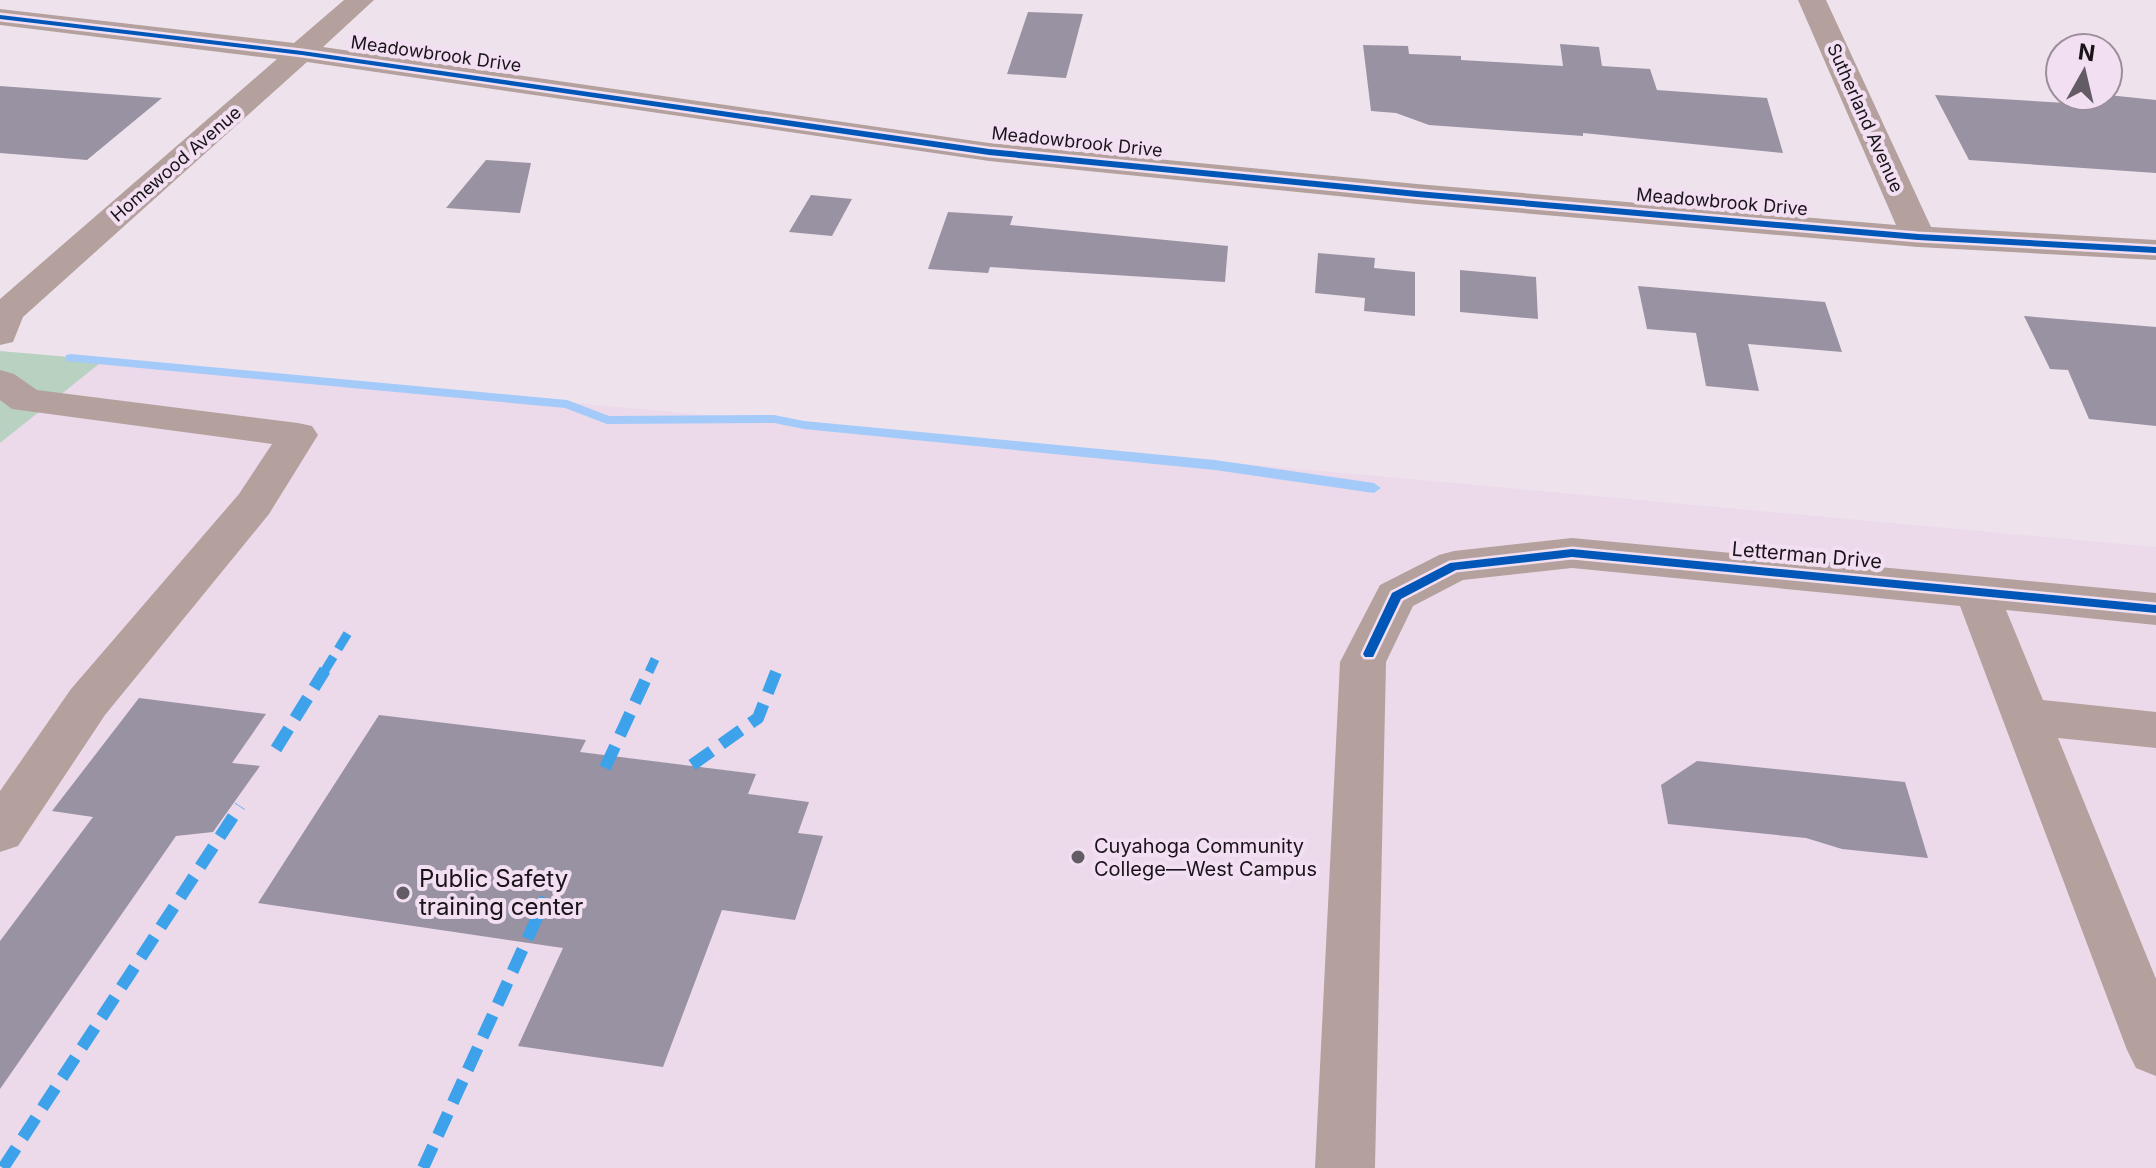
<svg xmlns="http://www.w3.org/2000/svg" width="2156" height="1168" viewBox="0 0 2156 1168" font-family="Inter,sans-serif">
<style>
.built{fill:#ecdaeb}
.green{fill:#b8d1c1}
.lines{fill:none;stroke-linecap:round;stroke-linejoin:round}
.stream{fill:#a4caf9;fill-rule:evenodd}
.building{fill:#9992a3}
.minor{fill:#b4a19e;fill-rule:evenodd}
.quiet-far1{stroke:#3da2ea;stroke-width:9;stroke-dasharray:18 9;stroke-linecap:butt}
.quiet{stroke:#3da2ea;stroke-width:12;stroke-dasharray:24 12;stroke-linecap:butt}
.cycleway-casing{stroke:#f2dff1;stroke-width:5}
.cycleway{fill:#0057b8;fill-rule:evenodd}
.poi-dot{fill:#645c64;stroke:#f2dff1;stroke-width:3}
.labels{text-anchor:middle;stroke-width:8;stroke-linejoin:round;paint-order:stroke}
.far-street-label{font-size:18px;fill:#1a141a;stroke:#f2dff1}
.street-label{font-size:20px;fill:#1a141a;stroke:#f2dff1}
.poi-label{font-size:20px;fill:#1a141a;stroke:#f2dff1;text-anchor:start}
.near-poi-label{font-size:24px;fill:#1a141a;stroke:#f2dff1;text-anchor:start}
</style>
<rect width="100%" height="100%" fill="#eee3ed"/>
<path class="built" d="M104 360 2156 547V1168H0V443Z"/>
<path class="green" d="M0 351 104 360 0 443Z"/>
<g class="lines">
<path class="stream" d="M71 354 567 400 609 416 774 415 804 421 1215 460 1374 483 1381 488 1374 493 1215 470 804 429 774 423 607 424 565 408 66 361V355Z"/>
</g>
<path class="building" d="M1028 12 1083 14 1066 78 1007 74Z
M1560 44 1599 47 1602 66 1650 69 1657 90 1767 98 1783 153 1583 133V136L1429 125 1396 113 1371 111 1363 45 1408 46 1409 54 1461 56V60L1563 66Z
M0 86 162 98 87 160 0 153Z
M1935 95 2066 103 2062 96 2108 95 2156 100V173L1969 160Z
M486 160 531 163 520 213 446 208Z
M811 195 852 199 832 236 789 232Z
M948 212 1013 216 1010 225 1228 246 1225 282 990 267 988 273 928 269Z
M1318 253 1375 258 1374 268 1415 272V316L1364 311 1365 298 1315 293Z
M1460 270 1536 277 1538 319 1460 312Z
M1638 286 1825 302 1842 352 1748 344 1759 391 1706 386 1696 333 1647 329Z
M2024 316 2156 327V426L2089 419 2068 370 2050 369Z
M139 698 266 714 232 763 260 766 213 832 176 836 0 1089V941L93 817 52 811Z
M379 715 586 740 580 752 756 774 748 794 809 802 798 833 823 836 795 920 722 910 663 1067 518 1046 563 948 258 903Z
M1697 761 1905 782 1928 858 1842 849 1806 838 1668 824 1661 785Z"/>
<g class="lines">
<path class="minor" d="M344 0H374L323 47 989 143 1417 184 1896 225 1798 0H1826L1931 227 2156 240V260L1918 247 1417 204 989 161 307 62 23 317 13 342 0 345V299L277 59 0 25V9L294 43Z
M0 370 14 374 37 390 298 423 312 426 318 435 269 514 105 715 18 846 0 852V791L71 689 239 494 272 444 12 409 0 400Z
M1572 538 2156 593V625L2006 610 2043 700 2156 712V748L2058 738 2156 979V1076L2136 1068 2127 1050 1960 606 1572 568 1463 580 1413 606 1386 662 1375 1168H1315L1340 662 1380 585 1439 555 1454 551Z"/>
<path class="quiet-far1" d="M324 672 351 628
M649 672 655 659"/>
<path class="quiet" d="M276 749 325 670
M692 765 758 718 776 672
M605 768 650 670
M3 1168 240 806
M423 1168 546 898"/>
<g class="cycleway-casing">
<path id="cycleway" d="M0 15 302 51 989 149 1417 191 1918 234 2156 247V253L1918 240 1417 197 989 155 302 55 0 19Z
M1572 549 2156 605V613L1572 557 1456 570 1401 599 1373 657H1365L1363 654 1392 593 1450 563Z"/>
</g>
<use href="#cycleway" class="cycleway"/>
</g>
<g class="poi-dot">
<circle cx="1078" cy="857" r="8"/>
<circle cx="403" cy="893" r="8"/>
</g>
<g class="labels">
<g class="far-street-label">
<text transform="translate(436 54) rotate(8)" y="6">Meadowbrook Drive</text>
<text transform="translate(1865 118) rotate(66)" y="6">Sutherland Avenue</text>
<text transform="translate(1077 142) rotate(6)" y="6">Meadowbrook Drive</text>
<text transform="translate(176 164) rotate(-41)" y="6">Homewood Avenue</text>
<text transform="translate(1722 202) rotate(5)" y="6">Meadowbrook Drive</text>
</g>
<g class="street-label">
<text transform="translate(1807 555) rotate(5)" y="7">Letterman Drive</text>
</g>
<g class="poi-label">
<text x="1094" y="853">Cuyahoga Community<tspan x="1094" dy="23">College—West Campus</tspan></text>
</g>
<g class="near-poi-label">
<text x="419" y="887">Public Safety<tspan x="419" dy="28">training center</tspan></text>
</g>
</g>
<g transform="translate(2084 72) rotate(8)"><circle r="38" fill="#f2dff1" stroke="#9c8e9b" stroke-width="2"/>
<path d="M0-6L14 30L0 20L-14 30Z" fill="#645c64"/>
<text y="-12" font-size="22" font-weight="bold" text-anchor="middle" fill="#1a141a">N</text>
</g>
</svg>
